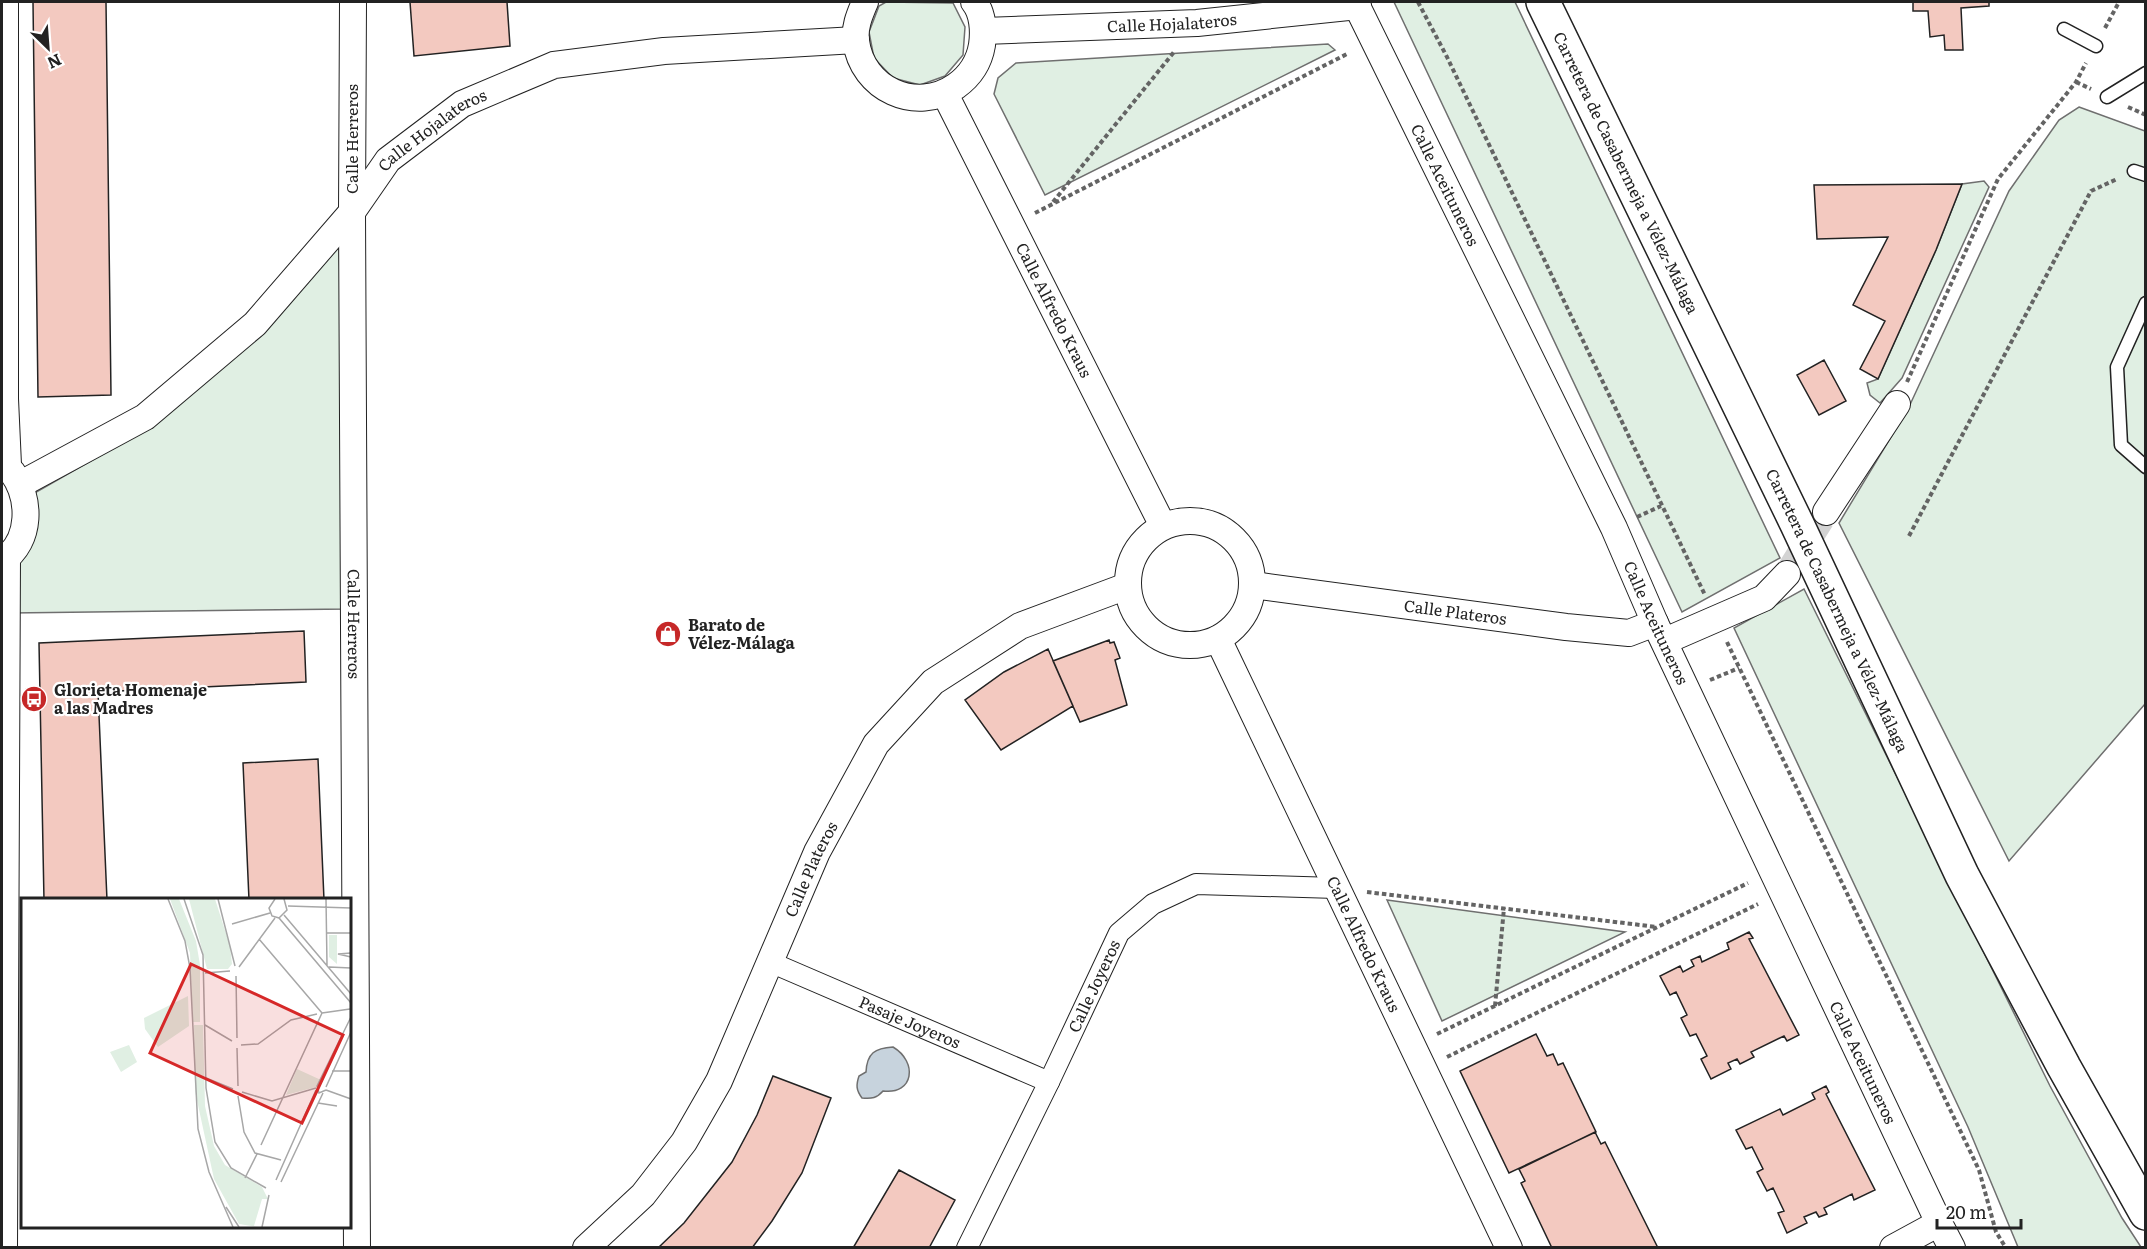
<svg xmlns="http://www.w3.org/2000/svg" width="2147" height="1249" viewBox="0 0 2147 1249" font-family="Literata,serif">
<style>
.green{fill:#e0efe3;stroke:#6f6f6f;stroke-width:1.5}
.water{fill:#c7d3dd;stroke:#6f6f6f;stroke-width:1.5}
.building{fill:#f3c9c0;stroke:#222;stroke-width:1.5}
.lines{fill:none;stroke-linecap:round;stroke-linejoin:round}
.minor-tunnel{stroke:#d3d3d3;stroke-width:26;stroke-dasharray:26 13;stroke-linecap:butt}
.service-casing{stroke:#222;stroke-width:15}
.pedestrian-casing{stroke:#222;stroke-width:22}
.minor-casing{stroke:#222;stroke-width:28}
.primary-casing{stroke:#222;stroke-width:36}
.path{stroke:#646464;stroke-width:4;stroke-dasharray:4.5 3;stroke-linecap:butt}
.service{stroke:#fff;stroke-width:12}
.pedestrian{stroke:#fff;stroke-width:20}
.minor{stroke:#fff;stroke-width:26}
.primary{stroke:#fff;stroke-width:33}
.labels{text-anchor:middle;stroke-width:4.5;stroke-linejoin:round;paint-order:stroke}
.street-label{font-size:16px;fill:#222;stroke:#fff}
.poi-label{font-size:16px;font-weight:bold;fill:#222;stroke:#fff;text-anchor:start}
.inset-road{fill:none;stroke:#a7a7a7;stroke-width:1.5}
.view{fill:#d62828;fill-opacity:0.15;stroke:#d62828;stroke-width:3}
.inset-edge{fill:none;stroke:#222;stroke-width:3}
</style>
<rect width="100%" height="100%" fill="#fff"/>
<path class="green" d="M886 2 953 3 965 27 963 55 945 76 920 85 893 78 874 58 869 32 879 6Z
M1394 2H1515L1780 558 1682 612Z
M1328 44 1335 50 1045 195 994 94 998 78 1016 63Z
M2079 107 2145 131V704L2009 861 1839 523 1908 409 2009 191 2059 120Z
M1984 181 1989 187 1902 378 1880 403 1870 395 1867 383 1878 379 1936 250 1962 184Z
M339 240 349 609 10 613 6 556 31 495 159 422 263 325Z
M1804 589 2050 1086 2122 1218 2141 1247H2018L1968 1127 1734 628Z
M1387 900 1625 932 1442 1021Z"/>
<path class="water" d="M893 1047C918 1062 914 1095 883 1091 877 1098 872 1099 862 1098 856 1090 856 1085 859 1076L866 1072C867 1053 875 1048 893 1047Z"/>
<path class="building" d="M33 2H106L111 395 38 397Z
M410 2H507L510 46 414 56Z
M1913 2H1989V6L1961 8 1963 50H1945L1944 35 1930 37 1928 11H1913Z
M1962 184 1936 250 1878 379 1860 369 1885 321 1853 305 1888 237 1817 239 1814 185Z
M1824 360 1846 401 1819 415 1797 375Z
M304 631 306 682 98 692 107 900H44L39 643Z
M1109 640 1110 643 1114 642 1120 658 1115 660 1127 705 1080 722 1053 661Z
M1048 649 1073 706 1001 750 965 700 1004 672Z
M318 759 324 900H249L243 763Z
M1749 932 1753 938 1749 939 1799 1035 1787 1041 1784 1036 1751 1052 1754 1057 1740 1064 1737 1059 1728 1063 1731 1069 1711 1079 1701 1059 1707 1056 1696 1034 1690 1036 1681 1018 1687 1015 1676 992 1670 995 1660 976 1680 966 1683 972 1694 966 1691 960 1700 956 1702 962 1729 949 1727 943Z
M1536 1034 1547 1056 1553 1054 1558 1065 1563 1063 1596 1132 1509 1173 1460 1071Z
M773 1076 831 1098 802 1173 772 1221 752 1248H658L684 1223 732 1162 757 1115Z
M1826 1086 1829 1092 1826 1094 1875 1190 1854 1200 1852 1194 1824 1208 1827 1214 1819 1217 1816 1212 1804 1217 1807 1223 1787 1233 1778 1213 1784 1211 1773 1188 1767 1191 1757 1172 1763 1169 1752 1147 1746 1149 1736 1130 1780 1109 1783 1115 1815 1099 1812 1093Z
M1595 1132 1601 1144 1605 1142 1658 1248H1552L1521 1183 1525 1181 1519 1169Z
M899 1170 955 1200 929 1248H853Z"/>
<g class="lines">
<path class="minor-tunnel" d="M1787 574 1826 512"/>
<g class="service-casing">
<path id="service" d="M2064 29 2096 46
M2107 97 2146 73
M2134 171 2146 175
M2146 303 2117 367 2121 445 2146 467"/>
</g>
<g class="pedestrian-casing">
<g id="pedestrian">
<path id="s1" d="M770 962 1049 1082"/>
<path id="s2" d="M967 1248 1049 1082 1119 933 1153 904 1196 884 1336 888"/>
</g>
</g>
<g class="minor-casing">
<g id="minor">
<path d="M5 2V399L8 465"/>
<path id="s3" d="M353 2 352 212 357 1248"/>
<path d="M865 2C860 14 854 27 856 41 862 89 916 114 956 86 970 76 979 63 982 45 984 31 983 13 974 2"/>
<path id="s4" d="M1355 2 1614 528 1655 623 1939 1223 1952 1248"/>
<path id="s5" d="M984 31 1197 23 1358 6"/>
<path id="s6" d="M945 94 1163 526"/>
<path id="s7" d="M21 484 145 417 255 324 352 212 388 160 462 104 554 65 664 51 856 40"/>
<path d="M1826 512 1897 404"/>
<circle cx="1190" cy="583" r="62"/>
<path d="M2 561C32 541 31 498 12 472"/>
<path id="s8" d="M1253 585 1566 627 1629 633 1655 623"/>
<path id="s9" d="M1218 639 1509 1248"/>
<path d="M1665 641 1764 598 1787 574"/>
<path d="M4 1248 7 557"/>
<path id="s10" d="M586 1248 643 1195 684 1142 719 1081 817 852 876 744 933 682 1020 626 1127 586"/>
<path d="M1893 1248 1939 1223"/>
</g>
</g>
<g class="primary-casing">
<g id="primary">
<path id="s11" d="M1543 2 1797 524 1962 875 2064 1067 2146 1213"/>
</g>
</g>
<path class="path" d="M1418 2 1447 57 1705 595
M2105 28 2119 2
M2076 82 2091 89
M2128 107 2146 115
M1053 202 1174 52
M1035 213 1349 53
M1907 382 1998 179 2076 82 2086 63
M1637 517 1661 506
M1909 536 2091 191 2117 179
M1727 642 1979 1170 1996 1232 2006 1248
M1710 680 1739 668
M1367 892 1657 927
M1495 1006 1504 908
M1437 1034 1748 883
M1447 1057 1758 904"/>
<use href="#service" class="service"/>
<use href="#pedestrian" class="pedestrian"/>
<use href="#minor" class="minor"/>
<use href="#primary" class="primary"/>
</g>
<defs>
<g id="shop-disc" transform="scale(1.35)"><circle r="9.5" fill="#c62828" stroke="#fff"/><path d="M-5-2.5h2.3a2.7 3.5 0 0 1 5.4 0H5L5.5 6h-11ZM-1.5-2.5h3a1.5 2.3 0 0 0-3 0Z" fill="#fff"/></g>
<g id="bus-disc" transform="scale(1.35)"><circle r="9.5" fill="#c62828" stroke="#fff"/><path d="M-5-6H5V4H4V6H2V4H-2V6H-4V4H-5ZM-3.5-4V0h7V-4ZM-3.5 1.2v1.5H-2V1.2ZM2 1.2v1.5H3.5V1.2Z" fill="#fff"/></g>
</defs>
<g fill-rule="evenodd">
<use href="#shop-disc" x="668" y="634"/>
<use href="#bus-disc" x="34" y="699"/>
</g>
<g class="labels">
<g class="street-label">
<text dy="6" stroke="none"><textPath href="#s5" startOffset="188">Calle Hojalateros</textPath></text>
<text dy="6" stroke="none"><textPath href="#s7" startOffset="550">Calle Hojalateros</textPath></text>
<text transform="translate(352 139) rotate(-90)" y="6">Calle Herreros</text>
<text dy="6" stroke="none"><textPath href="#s11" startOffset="190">Carretera de Casabermeja a Vélez-Málaga</textPath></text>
<text dy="6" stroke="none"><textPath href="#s4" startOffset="204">Calle Aceituneros</textPath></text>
<text dy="6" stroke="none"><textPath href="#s6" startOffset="242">Calle Alfredo Kraus</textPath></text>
<text dy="6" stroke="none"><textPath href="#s11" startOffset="676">Carretera de Casabermeja a Vélez-Málaga</textPath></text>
<text dy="6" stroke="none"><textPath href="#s8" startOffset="204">Calle Plateros</textPath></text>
<text dy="6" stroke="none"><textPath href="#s4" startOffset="690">Calle Aceituneros</textPath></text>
<text dy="6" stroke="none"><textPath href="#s3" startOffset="622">Calle Herreros</textPath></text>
<text dy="6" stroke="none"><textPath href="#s10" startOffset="446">Calle Plateros</textPath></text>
<text dy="6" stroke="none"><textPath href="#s9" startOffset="338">Calle Alfredo Kraus</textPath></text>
<text dy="6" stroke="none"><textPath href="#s2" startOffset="291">Calle Joyeros</textPath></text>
<text dy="6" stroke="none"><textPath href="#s1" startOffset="152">Pasaje Joyeros</textPath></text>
<text dy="6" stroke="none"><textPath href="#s4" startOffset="1176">Calle Aceituneros</textPath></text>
</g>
<g class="poi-label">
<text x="688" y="631">Barato de<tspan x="688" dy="18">Vélez-Málaga</tspan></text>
<text x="54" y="696">Glorieta Homenaje<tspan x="54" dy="18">a las Madres</tspan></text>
</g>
</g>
<g transform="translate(21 898)">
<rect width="330" height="330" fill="#fff"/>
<path d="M149 1H158L175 43 179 67V124H172L169 55ZM168 1H194L209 48 211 66 207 71H186ZM308 37H316V66L308 59ZM167 98 168 128 137 149 124 131 123 120ZM173 127H182L184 208 193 248 204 267 241 289 247 301H241L233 328 237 329 218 326 193 281 174 193ZM108 147 116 164 100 174 89 154ZM276 171 300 182 295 189 265 197Z" fill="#e0efe3"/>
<path class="inset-road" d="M147 1 164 43 169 70 177 231 188 274 212 329M163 1 182 57 185 190 194 244 210 270 245 290M197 1 214 68M254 1 248 10 251 18 258 20 330 105M305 1 306 67M267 8 330 10M263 17 330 96M258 20 266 12 263 1M211 26 249 15M306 35H330M238 41 301 115M330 55 317 56 330 59M218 69 254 20M308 69 330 70M184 75 209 73M215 78 216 140M301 115 329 111M184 127 211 143M220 147 237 146 270 122 296 116M216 150 217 188M311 173H330M185 180 212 191M305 189 330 134M305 192 298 195 296 188 330 119M305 192 330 201M221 194 251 203 295 190M217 198 223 234 234 255 260 262M297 205 316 208M240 247 301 115M224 280 236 256M255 282 295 192M260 284 302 195M205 309 218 329M241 329 248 297"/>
<path class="view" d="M170 66 322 137 281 225 129 155Z"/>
<rect width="330" height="330" class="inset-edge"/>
</g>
<rect width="2147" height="1249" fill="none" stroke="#222222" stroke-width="6"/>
<g transform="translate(48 48) rotate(155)" stroke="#ffffff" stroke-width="4.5" paint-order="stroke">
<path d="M0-4.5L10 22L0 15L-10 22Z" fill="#222222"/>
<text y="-9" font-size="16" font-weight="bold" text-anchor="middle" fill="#222222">N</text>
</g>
<path d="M1937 1219v9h84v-9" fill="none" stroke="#222222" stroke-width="3"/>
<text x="1946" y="1219" font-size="18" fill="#222222" stroke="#ffffff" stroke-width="4.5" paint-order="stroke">20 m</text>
</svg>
